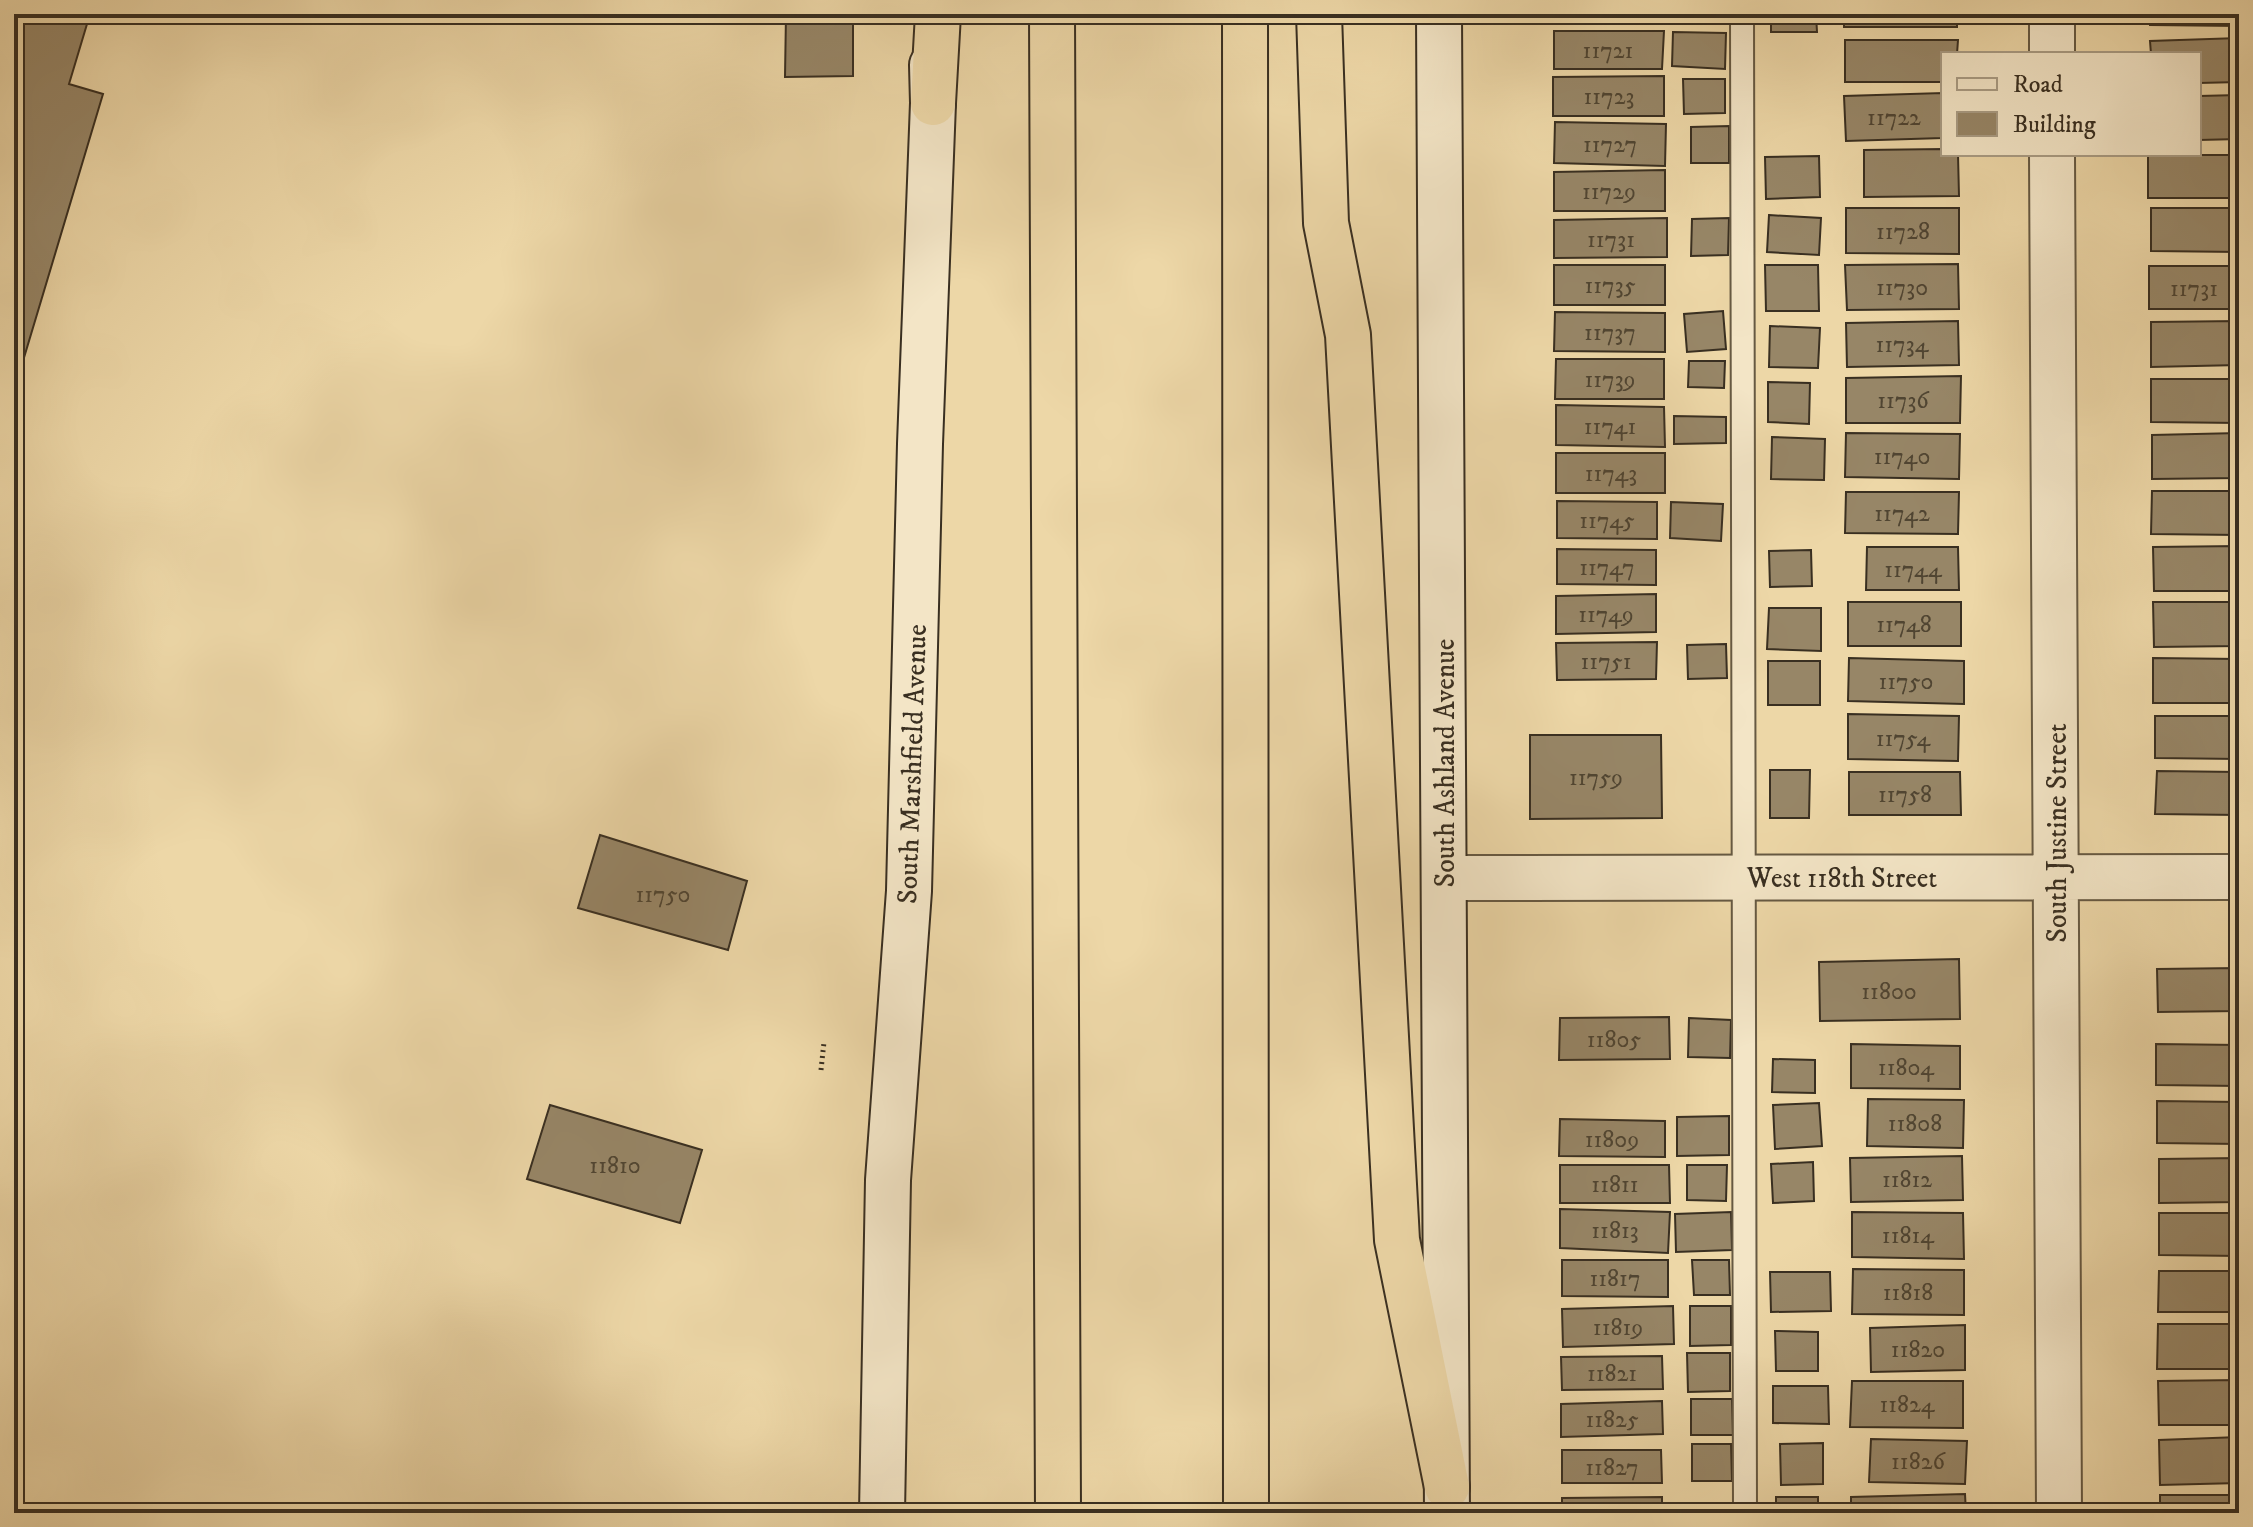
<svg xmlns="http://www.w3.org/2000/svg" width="2253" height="1527" viewBox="0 0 2253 1527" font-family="'IM FELL DW Pica',serif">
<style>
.building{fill:#978667;stroke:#392f21;stroke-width:2}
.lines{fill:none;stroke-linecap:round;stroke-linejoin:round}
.service-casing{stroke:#665942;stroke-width:26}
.minor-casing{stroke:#665942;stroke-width:48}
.secondary-casing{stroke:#392f21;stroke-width:48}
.motorway-casing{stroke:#392f21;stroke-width:48}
.path{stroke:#392f21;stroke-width:5;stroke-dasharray:2 4;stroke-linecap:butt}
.service{stroke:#f3e5c6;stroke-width:22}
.minor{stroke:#f3e5c6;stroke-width:44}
.secondary{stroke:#f3e5c6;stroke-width:44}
.motorway{stroke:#edd7a7;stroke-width:44}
.labels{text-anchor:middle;stroke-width:6;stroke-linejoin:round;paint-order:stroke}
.number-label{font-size:24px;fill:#504532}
.street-label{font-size:28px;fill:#392f21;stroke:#f3e5c6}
</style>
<rect width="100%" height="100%" fill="#edd7a7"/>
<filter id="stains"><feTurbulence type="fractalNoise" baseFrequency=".0025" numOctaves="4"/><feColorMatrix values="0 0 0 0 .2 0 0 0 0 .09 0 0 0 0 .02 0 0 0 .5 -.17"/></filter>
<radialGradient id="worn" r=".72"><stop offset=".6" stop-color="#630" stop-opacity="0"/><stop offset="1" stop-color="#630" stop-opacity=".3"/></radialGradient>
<path class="building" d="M14 14H90L69 84 103 94 14 391Z
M786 14H853V76L785 77Z
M1554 14H1664V22L1554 23Z
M1771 14H1816L1817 32H1771Z
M1844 14H1957V27H1844Z
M2150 14H2239V26L2150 25Z
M1554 31H1664L1662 69H1554Z
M1673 32 1726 33 1725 69 1672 66Z
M2239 38V82L2199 83V54H2151L2150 41Z
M1845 40H1958L1957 54H1943V82H1845Z
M1664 76V116H1553V77Z
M1683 79H1725V113L1684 114Z
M1943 93V138L1846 141 1844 96Z
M2239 95V139L2199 140V96Z
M1555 122 1666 124 1665 166 1554 163Z
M1729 126V163H1691V127Z
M1943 149V154H1958L1959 196 1864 197V150Z
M2148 155H2239V198H2148Z
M1819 156 1820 197 1766 199 1765 157Z
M1665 170V211H1554V172Z
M1846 208H1959V254L1846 253Z
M2151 208H2239V252L2151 251Z
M1769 215 1821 218 1819 255 1767 252Z
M1667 218V257L1554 258V220Z
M1729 218 1728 255 1691 256 1692 219Z
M1958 264 1959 309 1847 310 1845 265Z
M1554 265H1665V305H1554Z
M1765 265H1818L1819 311H1766Z
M2149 266H2239V309H2149Z
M1723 311 1726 349 1687 352 1684 314Z
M1555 312 1665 313V352L1554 351Z
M1958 321 1959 365 1847 367 1846 323Z
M2239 321V365L2151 367V322Z
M1770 326 1820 328 1818 368 1769 367Z
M1556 359H1664V399H1555Z
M1689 361H1725L1724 388 1688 387Z
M1961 376 1960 423H1846V378Z
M2151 379H2239V423L2151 422Z
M1768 382 1810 383 1809 424 1768 422Z
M1556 405 1664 407 1665 447 1556 445Z
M1674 416 1726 417V443L1674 444Z
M1846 433 1960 434 1959 479 1845 477Z
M2239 433V478L2152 479V435Z
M1772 437 1825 439 1824 480 1771 479Z
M1556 453H1665V493H1556Z
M2152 491H2239V535L2151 534Z
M1846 492H1959L1958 534 1845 533Z
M1557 501 1657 502V539L1557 538Z
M1671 502 1723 504 1721 541 1670 538Z
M2239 546V591H2154L2153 547Z
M1867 547H1958L1959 590H1866Z
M1557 549 1656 550V585L1557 584Z
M1811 550 1812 586 1770 587 1769 551Z
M1656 594V632L1556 634V596Z
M1848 602H1961V646H1848Z
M2153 602H2239V646L2154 647Z
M1769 608H1821V651L1767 649Z
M1657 642 1656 679 1557 680 1556 643Z
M1726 644 1727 678 1688 679 1687 645Z
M1849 658 1964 661V704L1848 701Z
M2153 658 2239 659V703H2153Z
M1768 661H1820V705H1768Z
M1848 714 1959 716 1958 761 1848 759Z
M2155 716H2239V759L2155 758Z
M1530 735H1661L1662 818 1530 819Z
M1770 770H1810L1809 818H1770Z
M2157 771 2239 772V815L2155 814Z
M1849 772H1960L1961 815H1849Z
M600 835 747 881 728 950 578 908Z
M1959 959 1960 1019 1820 1021 1819 962Z
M2239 968V1011L2158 1012 2157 969Z
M1669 1017 1670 1059 1559 1060 1560 1018Z
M1689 1018 1731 1020 1730 1058 1688 1057Z
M1851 1044 1960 1046V1089L1851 1088Z
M2156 1044 2239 1045V1086L2156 1085Z
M1773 1059 1815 1060V1093L1772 1092Z
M1868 1099 1964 1100 1963 1148 1867 1146Z
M2157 1101 2239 1102V1144L2157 1143Z
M1819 1103 1822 1146 1775 1149 1773 1105Z
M550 1105 702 1150 680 1223 527 1179Z
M1729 1116V1155L1677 1156V1117Z
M1560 1119 1665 1121V1157L1559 1156Z
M1962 1156 1963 1200 1851 1202 1850 1158Z
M2239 1158V1202L2159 1203V1159Z
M1813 1162 1814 1201 1773 1203 1771 1164Z
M1560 1165H1669L1670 1203H1560Z
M1687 1165H1727L1726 1201 1687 1200Z
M1560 1209 1670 1212 1668 1253 1560 1248Z
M1731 1212 1732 1250 1676 1252 1675 1214Z
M1852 1212 1963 1213 1964 1259 1852 1257Z
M2159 1213H2239V1256L2159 1255Z
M1562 1260H1668V1297L1562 1296Z
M1692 1260H1729L1730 1295H1694Z
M1853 1269 1964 1270V1315L1852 1314Z
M2159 1271H2239V1312H2158Z
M1770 1272H1830L1831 1311 1771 1312Z
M1673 1306 1674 1344 1563 1347 1562 1309Z
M1690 1306H1731V1345L1690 1346Z
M2158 1324H2239V1369H2157Z
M1965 1325V1370L1871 1372 1870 1328Z
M1775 1331 1818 1332V1371H1776Z
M1687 1353H1730V1391L1688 1392Z
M1662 1356 1663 1389 1562 1390 1561 1357Z
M2239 1380V1425H2159L2158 1381Z
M1852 1381H1963V1428L1850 1427Z
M1773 1386H1828L1829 1424 1773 1423Z
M1691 1399H1732L1733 1435H1691Z
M1662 1401 1663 1434 1561 1437V1404Z
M2239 1437V1483L2160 1485 2159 1440Z
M1871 1439 1967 1441 1965 1484 1869 1482Z
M1823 1443V1484L1781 1485 1780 1444Z
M1692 1444H1731L1732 1481H1692Z
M1562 1450H1661L1662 1483H1562Z
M1965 1494 1966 1513H1851V1497Z
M2160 1495H2239V1513H2160Z
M1662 1497V1513H1562V1498Z
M1776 1497H1818V1513H1776Z"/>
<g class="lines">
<g class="service-casing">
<path id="service" d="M1742 14 1745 1513"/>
</g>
<g class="minor-casing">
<path id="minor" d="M2052 14V54
M2052 154 2059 1513
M1445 878 2239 877"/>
</g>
<g class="secondary-casing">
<path id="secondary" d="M1439 14 1447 1513
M882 1513 888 1180 909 891 920 444 933 103 932 65"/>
</g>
<g class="motorway-casing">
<path id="motorway" d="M1052 14 1058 1513
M1245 14 1246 1513
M1319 14 1326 223 1348 335 1397 1240 1447 1487
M933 103 938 14"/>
</g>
<path class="path" d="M821 1070 824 1042"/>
<use href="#service" class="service"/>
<use href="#minor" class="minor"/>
<use href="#secondary" class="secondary"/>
<use href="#motorway" class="motorway"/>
</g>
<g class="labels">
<g class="number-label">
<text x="1608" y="58">11721</text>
<text x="1609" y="104">11723</text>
<text x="1894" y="125">11722</text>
<text x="1610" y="152">11727</text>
<text x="1609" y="199">11729</text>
<text x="1903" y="239">11728</text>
<text x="1611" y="247">11731</text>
<text x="1610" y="293">11735</text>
<text x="1902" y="295">11730</text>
<text x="2194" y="296">11731</text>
<text x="1610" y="340">11737</text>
<text x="1902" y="352">11734</text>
<text x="1610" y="387">11739</text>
<text x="1903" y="408">11736</text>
<text x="1610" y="434">11741</text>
<text x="1902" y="464">11740</text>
<text x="1611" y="481">11743</text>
<text x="1902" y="521">11742</text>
<text x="1607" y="528">11745</text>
<text x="1607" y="575">11747</text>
<text x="1913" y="577">11744</text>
<text x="1606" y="622">11749</text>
<text x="1904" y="632">11748</text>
<text x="1606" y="669">11751</text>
<text x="1906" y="689">11750</text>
<text x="1903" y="746">11754</text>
<text x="1596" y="785">11759</text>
<text x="1905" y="802">11758</text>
<text x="663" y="902">11750</text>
<text x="1889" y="999">11800</text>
<text x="1614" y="1047">11805</text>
<text x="1906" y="1075">11804</text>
<text x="1915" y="1131">11808</text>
<text x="1612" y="1147">11809</text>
<text x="615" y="1173">11810</text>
<text x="1907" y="1187">11812</text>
<text x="1615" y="1192">11811</text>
<text x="1615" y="1238">11813</text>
<text x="1908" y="1243">11814</text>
<text x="1615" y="1286">11817</text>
<text x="1908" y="1300">11818</text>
<text x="1618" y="1335">11819</text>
<text x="1918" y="1357">11820</text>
<text x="1612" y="1381">11821</text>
<text x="1907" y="1412">11824</text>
<text x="1612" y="1427">11825</text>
<text x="1918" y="1469">11826</text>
<text x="1612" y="1475">11827</text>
</g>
<g class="street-label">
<text transform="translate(1444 763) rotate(-90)" y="10">South Ashland Avenue</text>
<text transform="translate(911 764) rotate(-88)" y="10">South Marshfield Avenue</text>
<text transform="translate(2056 833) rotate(-90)" y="10">South Justine Street</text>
<text x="1842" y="887">West 118th Street</text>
</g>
</g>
<rect width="2253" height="1527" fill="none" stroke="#edd7a7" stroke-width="48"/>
<rect x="16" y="16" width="2221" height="1495" fill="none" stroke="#392f21" stroke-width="4"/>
<rect x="24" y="24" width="2205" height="1479" fill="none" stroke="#392f21" stroke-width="2"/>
<rect x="1941" y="52" width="260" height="104" fill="#f3e5c6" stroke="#a99c84" stroke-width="2"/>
<rect x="1957" y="78" width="40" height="12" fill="#f3e5c6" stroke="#a99c84" stroke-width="2"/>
<text x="2013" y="92" font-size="24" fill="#392f21">Road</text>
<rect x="1957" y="112" width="40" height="24" fill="#978667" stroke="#a99c84" stroke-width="2"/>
<text x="2013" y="132" font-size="24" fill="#392f21">Building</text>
<rect width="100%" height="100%" filter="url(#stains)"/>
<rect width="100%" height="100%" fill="url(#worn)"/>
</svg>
